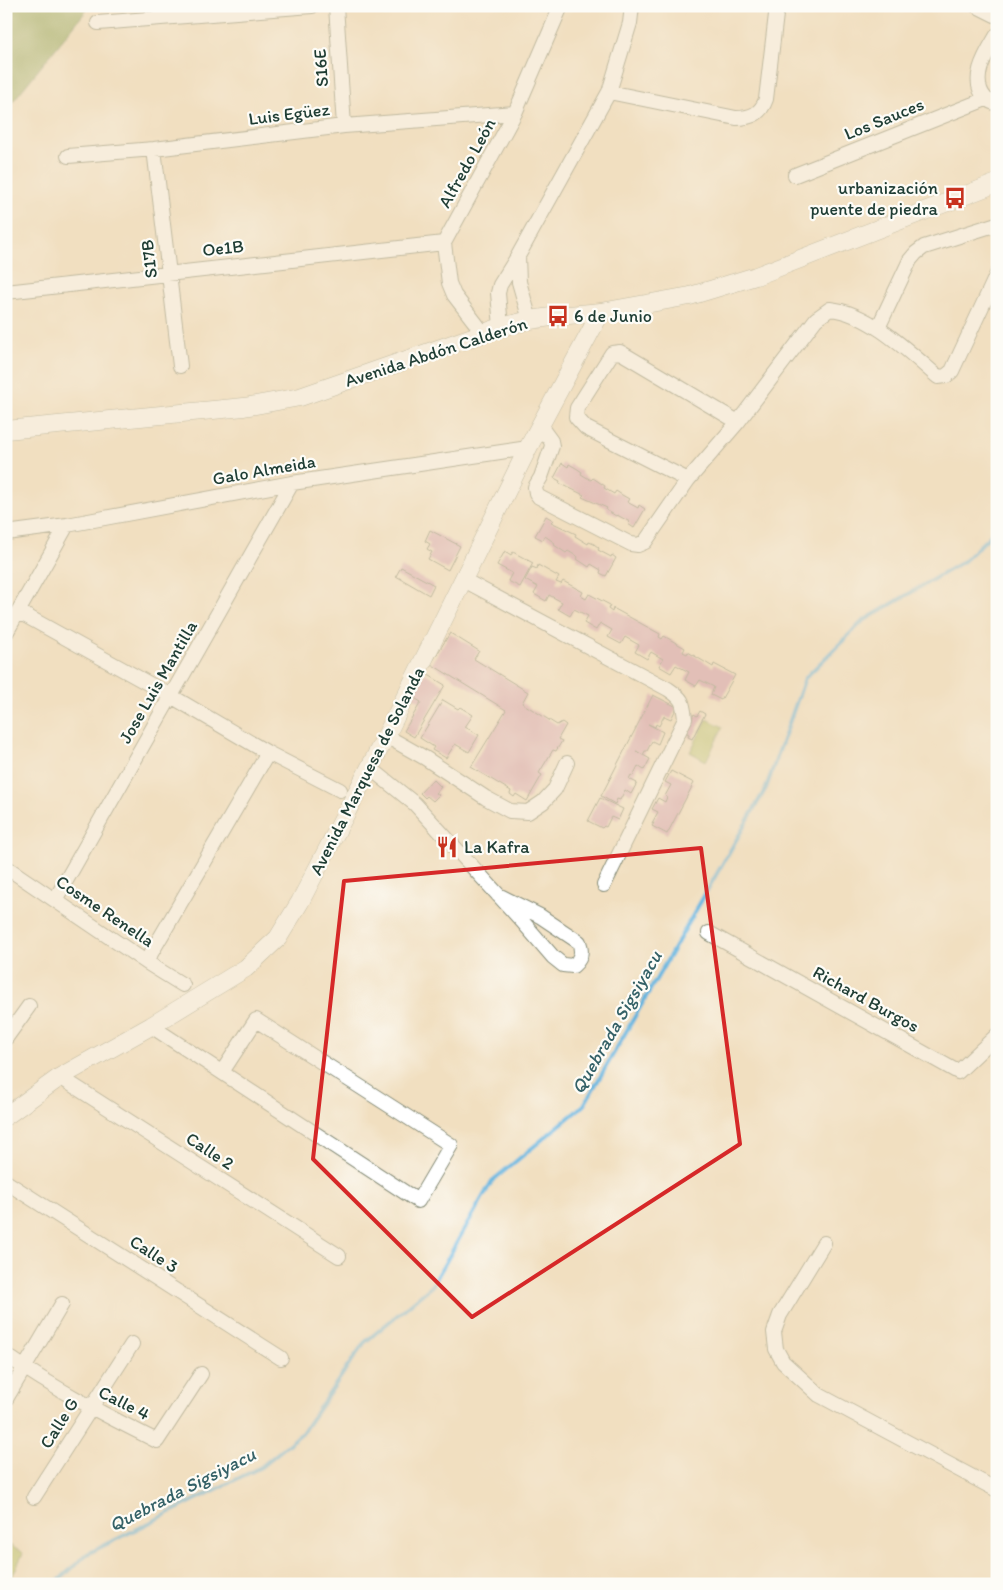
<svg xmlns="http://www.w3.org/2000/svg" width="1003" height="1590" viewBox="0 0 1003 1590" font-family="Itim,sans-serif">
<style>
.green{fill:#b0bd5f;stroke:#687d4a}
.forest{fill:#8ca456;stroke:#567045}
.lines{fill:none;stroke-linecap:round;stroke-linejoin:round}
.stream{stroke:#64b4df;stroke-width:4}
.building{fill:#d199ad}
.minor-casing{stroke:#888e7a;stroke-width:16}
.tertiary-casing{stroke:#888e7a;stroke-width:19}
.minor{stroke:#fff;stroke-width:14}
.tertiary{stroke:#fff;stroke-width:18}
.marked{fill:none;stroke:#d62828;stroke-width:4;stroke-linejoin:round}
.labels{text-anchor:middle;stroke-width:4.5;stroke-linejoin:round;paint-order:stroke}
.street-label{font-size:18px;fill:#1f3d34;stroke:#fdfcf7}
.poi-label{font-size:18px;fill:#1f3d34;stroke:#fdfcf7;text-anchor:start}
.water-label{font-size:19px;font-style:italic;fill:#346167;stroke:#fdfcf7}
</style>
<rect width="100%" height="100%" fill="#fdfcf7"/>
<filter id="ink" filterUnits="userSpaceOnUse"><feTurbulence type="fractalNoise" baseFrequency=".02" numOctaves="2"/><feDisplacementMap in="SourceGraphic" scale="10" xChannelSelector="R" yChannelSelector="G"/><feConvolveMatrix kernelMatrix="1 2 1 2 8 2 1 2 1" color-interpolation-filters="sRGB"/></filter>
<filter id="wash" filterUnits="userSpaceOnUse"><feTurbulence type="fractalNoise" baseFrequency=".0096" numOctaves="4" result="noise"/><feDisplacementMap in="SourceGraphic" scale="20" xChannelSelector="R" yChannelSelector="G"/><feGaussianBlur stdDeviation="1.12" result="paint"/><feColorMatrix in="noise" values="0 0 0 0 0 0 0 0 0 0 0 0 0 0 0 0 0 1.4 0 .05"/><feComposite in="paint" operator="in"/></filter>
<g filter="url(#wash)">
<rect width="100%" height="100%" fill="#f1dfc0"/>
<path class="green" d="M707 719 723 727 706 761 690 752Z
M6 1543 23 1553 9 1584H6Z"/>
<path class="forest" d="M6 6H90L6 110Z"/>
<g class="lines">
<path class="stream" d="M55 1584 87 1554 261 1467 302 1433 364 1343 432 1286 492 1181 584 1105 766 788 805 678 863 621 964 561 997 529"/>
</g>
<g id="blocks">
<path class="building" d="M562 463 568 467 569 464 576 468 582 472 581 474 591 480 593 478 605 486 604 488 614 494 616 491 622 495 629 499 627 502 638 508 639 505 645 509 634 528 628 524 630 522 617 515 616 516 606 510 607 508 582 497 584 495 559 483 560 481 554 478Z
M546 516 553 520 551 522 576 534 575 536 588 544 589 542 594 544 599 548 598 550 611 557 612 555 616 558 606 576 600 573 601 570 591 564 589 567 577 559 578 557 568 551 566 553 554 545 555 543 545 536 543 540 535 536Z
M430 530 460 546 448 570 428 559 432 552 427 549 430 544 425 541Z
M505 551 511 555 513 552 533 563 520 587 508 581 512 573 497 565Z
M538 565 559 577 556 582 561 584 563 581 583 592 581 596 586 599 589 594 610 605 608 609 612 612 613 608 660 634 659 637 662 639 664 636 685 648 683 652 687 654 688 652 713 667 714 664 735 675 721 700 711 695 714 687 700 680 696 686 685 680 689 672 676 665 671 673 659 666 663 659 651 652 647 659 635 652 639 645 625 637 621 644 608 637 612 630 600 623 596 630 584 623 588 616 574 609 570 616 558 609 562 602 549 595 546 601 534 594 538 587 525 580 532 567 537 569Z
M401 567 434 585 429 595 396 576Z
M450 633 479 651 474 659 528 692 522 703 557 725 562 722 566 725 558 739 562 741 556 751 553 750 539 773 542 775 527 801 516 794 514 797 510 794 511 791 471 767 506 710 431 664Z
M425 673 445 685 414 737 404 731 421 702 411 696Z
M653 695 677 707 671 719 664 716 659 726 656 724 655 727 648 724 663 732 658 744 652 741 647 751H645L643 755 636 751 650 759 644 770 638 766 633 776 631 775 629 779 637 783 631 794 625 790 620 800 617 799 615 804 601 796Z
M443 700 458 709 460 707 473 715 465 727 479 735 469 752 455 744 446 758 432 750 434 747 420 738Z
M700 711 705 714 692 739 688 737 689 734 685 732 694 714 697 716Z
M671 771 694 783 667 834 652 826 654 823H652L658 812 652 809 658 798 665 802 667 797 665 796 671 785 665 782Z
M433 779 441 787 436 793 439 795 433 801 427 796 425 798 420 793Z
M600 798 623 809 618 820 611 817 606 827 604 826 602 828 588 821Z"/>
</g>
</g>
<g filter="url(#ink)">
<use href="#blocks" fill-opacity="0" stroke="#888e7a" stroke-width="1"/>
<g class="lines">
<g class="minor-casing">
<path id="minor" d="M336 6 344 126
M977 6 997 16
M98 23 312 6
M997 35C987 52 968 80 986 99 989 101 994 103 997 104
M609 92 736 118C751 118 761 114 766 99L777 6
M154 149 180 366
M68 156 154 149 344 126 515 113
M795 175 986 99
M518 256 519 282 530 320
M6 292 444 243
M501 327 498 293 500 285 518 256 609 92 630 23 632 6
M878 328 910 260 916 253 924 247 997 224
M484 334 454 295 449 283 444 243 515 113 561 6
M540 426 551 441 552 446 541 477 535 487 536 493 539 497 631 544 638 545 645 542 688 480 738 422 816 319 830 309C870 313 909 352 938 377L946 376 952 371 997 274
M688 480 586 428 576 417 577 408 612 353 620 352 738 422
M6 533 67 525 292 483 528 448
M462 579 668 689C683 699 683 701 685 719L604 885
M19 612 171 696 268 753 340 790
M6 633 67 525
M386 736 425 758 486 798 510 811 528 812 543 802 555 789 567 763
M369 767 415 804 522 921 553 957 563 965 573 966C581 959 583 952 579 942L540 916 498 895
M6 867 146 962 183 985
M55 900 292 483
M709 933 958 1072 997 1035
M146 962 268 753
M151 1026 418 1201 451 1145 256 1020 222 1072
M6 1038 29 1006
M60 1077 339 1256
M6 1182 281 1358
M824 1243 780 1315 774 1332 776 1349 783 1362 819 1395 997 1490
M6 1355C54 1389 105 1415 157 1441L201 1374
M6 1399 62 1304
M34 1497 132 1344"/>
</g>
<g class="tertiary-casing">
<path id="tertiary" d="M6 430 244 407 300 397 501 327 530 320 558 316 601 312 690 296 756 276 997 183
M6 1116 60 1077 151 1026 246 968 278 938 300 902 386 736 528 448 601 312"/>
</g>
<use href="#minor" class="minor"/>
<use href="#tertiary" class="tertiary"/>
</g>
</g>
<path d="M0 0H1003V1590H0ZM701 848 740 1144 472 1317 313 1159 344 881Z" fill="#f1dfc0" fill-opacity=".55" fill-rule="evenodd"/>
<path class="marked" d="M701 848 740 1144 472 1317 313 1159 344 881Z"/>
<defs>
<g id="bus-bare" transform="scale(1.725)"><path d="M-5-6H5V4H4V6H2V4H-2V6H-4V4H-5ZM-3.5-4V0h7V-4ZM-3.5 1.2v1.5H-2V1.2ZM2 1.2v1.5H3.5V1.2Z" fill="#c8321e" stroke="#fdfcf7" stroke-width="2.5" paint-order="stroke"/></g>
<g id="restaurant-bare" transform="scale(1.725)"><path d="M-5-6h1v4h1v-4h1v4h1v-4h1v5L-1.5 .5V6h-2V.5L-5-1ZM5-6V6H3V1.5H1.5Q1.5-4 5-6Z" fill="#c8321e" stroke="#fdfcf7" stroke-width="2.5" paint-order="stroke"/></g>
</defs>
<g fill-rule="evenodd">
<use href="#bus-bare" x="955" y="198"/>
<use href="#bus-bare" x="558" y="316"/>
<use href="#restaurant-bare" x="447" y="847"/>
</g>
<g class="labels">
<g class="street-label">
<text transform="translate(321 68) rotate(-94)" y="6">S16E</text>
<text transform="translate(289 114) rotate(-7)" y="6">Luis Egüez</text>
<text transform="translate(884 119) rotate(-22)" y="6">Los Sauces</text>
<text transform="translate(467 163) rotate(-61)" y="6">Alfredo León</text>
<text transform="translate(223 248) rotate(-6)" y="6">Oe1B</text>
<text transform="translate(149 259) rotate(-97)" y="6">S17B</text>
<text transform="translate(436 352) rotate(-18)" y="6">Avenida Abdón Calderón</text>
<text transform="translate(264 470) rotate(-10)" y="6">Galo Almeida</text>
<text transform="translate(158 682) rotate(-60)" y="6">Jose Luis Mantilla</text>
<text transform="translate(367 771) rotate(-63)" y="6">Avenida Marquesa de Solanda</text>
<text transform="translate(105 911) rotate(34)" y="6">Cosme Renella</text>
<text transform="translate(866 999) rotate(29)" y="6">Richard Burgos</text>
<text transform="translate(210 1151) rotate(33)" y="6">Calle 2</text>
<text transform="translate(154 1254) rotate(33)" y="6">Calle 3</text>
<text transform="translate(124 1403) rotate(27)" y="6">Calle 4</text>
<text transform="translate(59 1423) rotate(-58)" y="6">Calle G</text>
</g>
<g class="poi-label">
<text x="938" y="194" text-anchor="end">urbanización<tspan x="938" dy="21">puente de piedra</tspan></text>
<text x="574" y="322">6 de Junio</text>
<text x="464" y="853">La Kafra</text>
</g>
<g class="water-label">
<text transform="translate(616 1022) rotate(-60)" y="7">Quebrada Sigsiyacu</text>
<text transform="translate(182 1489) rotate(-27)" y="7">Quebrada Sigsiyacu</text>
</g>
</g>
<rect width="1003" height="1590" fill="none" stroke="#fdfcf7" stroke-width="25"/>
</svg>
